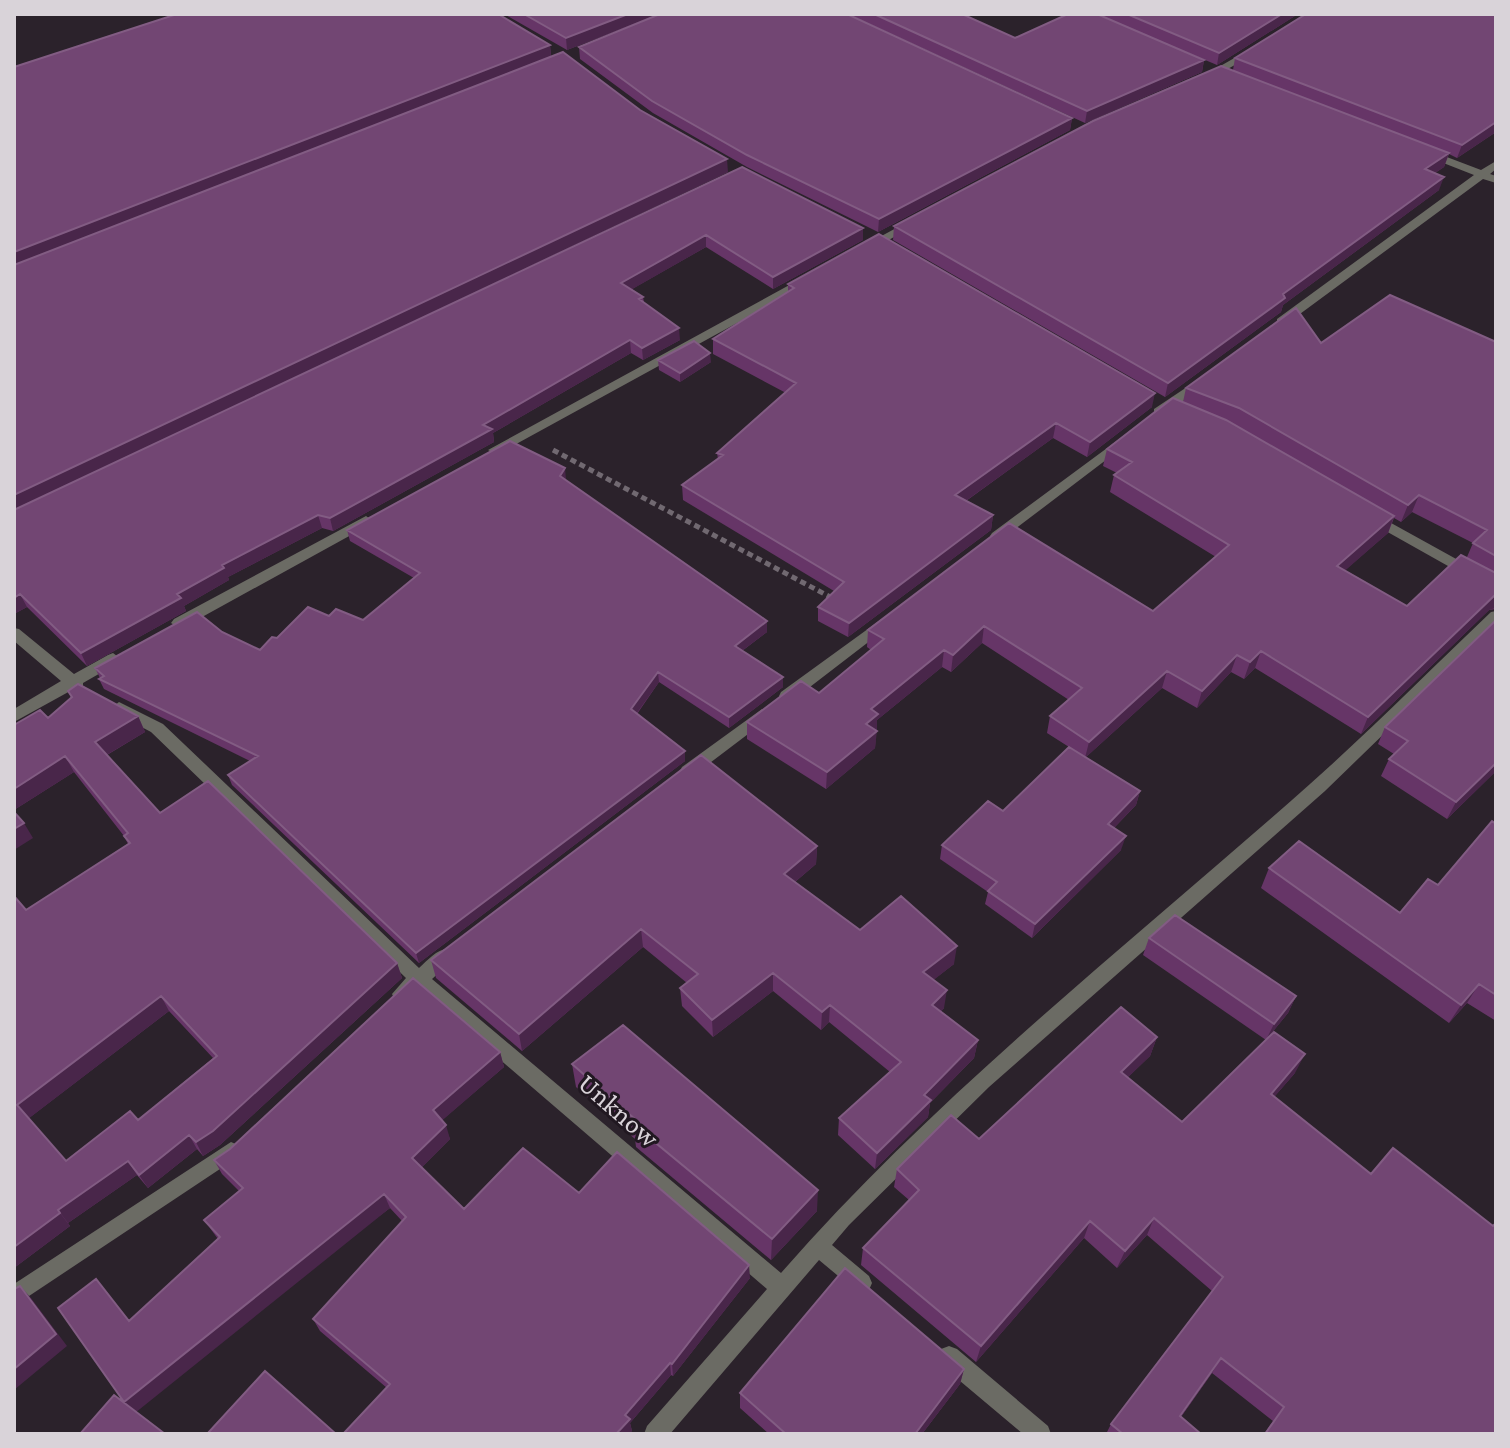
<svg xmlns="http://www.w3.org/2000/svg" width="1510" height="1448" viewBox="0 0 1510 1448" font-family="'Crimson Pro',serif">
<style>
.lines{fill:none;stroke-linecap:round;stroke-linejoin:round}
.path{stroke:#716971;stroke-width:5;stroke-dasharray:6 4;stroke-linecap:butt}
.street{fill:#6b6b64;fill-rule:evenodd}
.wall{fill:#663567;fill-rule:evenodd}
.shaded-wall{fill:#49264a}
.building{fill:#724673;stroke:#825c83;stroke-width:2;fill-rule:evenodd}
.labels{text-anchor:middle;stroke-width:6;stroke-linejoin:round;paint-order:stroke}
.near-street-label{font-size:28px;fill:#d9d3d9;stroke:#211821}
</style>
<rect width="100%" height="100%" fill="#2b222b"/>
<g class="lines">
<path class="path" d="M553 450 834 599"/>
<path class="street" d="M1252 48 1257 51 1256 53 1210 79 1201 77Z
M1423 151H1431L1481 170 1496 161V169L1490 174 1496 176V183L1483 179 1285 325H1277V319L1474 175 1423 155Z
M913 219 917 220V224L871 250 867 251 861 247Z
M804 277 808 278V284L500 453 495 454 488 450Z
M1202 377 1209 381 1207 384 1164 415H1154V409Z
M1122 437 1127 438V444L1002 539H992L990 536 992 533Z
M1373 513 1496 581V593L1368 521 1366 518 1368 515Z
M366 516 373 521 371 524 184 627 179 628 171 623 174 619Z
M1496 611V625L1325 791 989 1087 849 1225 832 1245 869 1276 872 1283 869 1290 862 1293 855 1290 819 1260 670 1434H644L647 1426 767 1289 419 990C411 997 405 1004 395 1000L392 994 406 978 151 732 113 712 111 708 119 702 163 724 419 968C429 959 440 945 453 950L456 955 453 960 432 979 781 1273C939 1092 1131 943 1310 784 1372 729 1431 669 1491 612Z
M883 618 891 623 888 627 793 700H781L779 696 781 692Z
M14 628 19 629 74 674 108 655 113 653 121 659 118 663 83 683V690H72L14 722V709L61 681 14 641Z
M762 709 768 711 770 715 768 719 694 775H682L680 771 682 767Z
M231 1142 238 1145 241 1151 238 1157 14 1306V1284Z
M949 1346 957 1349 1048 1426 1051 1434H1023L941 1365 938 1357 941 1349Z"/>
</g>
<path class="wall" d="M504 14H659L567 50Z
M848 14H962L1015 38 1068 14H1298L1217 65 1127 27 1204 60 1202 72 1085 123Z
M1496 14V132L1457 158 1449 154 1444 167 1435 173 1439 190 1283 305 1281 312 1165 397 893 240 894 226 1233 70 1235 58Z
M550 45 551 56 374 126 640 110 728 172 200 422 742 167 863 240 773 289 706 247 632 289 643 297 644 302 680 340 643 360 631 353 493 433 494 442 333 531 322 528 228 577 229 580 184 606 186 611 87 666 27 607 14 614V67Z
M579 47 1072 118 1070 130 878 232 747 167 653 113 580 59Z
M788 284 1152 407 1087 457 1053 438 966 501 993 515 991 530 848 637 818 621V607L834 591 683 500 682 485 718 459 717 453 786 393 713 354V339L788 292Z
M1496 342V609L1489 610 1361 734 1255 668 1244 679 1231 672 1197 708 1162 688 1086 757 1140 791 1136 805 1114 828 1121 850 1032 938 985 904 988 892 940 859 942 845 1003 811 1069 747 1047 733 1050 716 1069 700 982 643 951 672 942 667 877 720 875 748 826 789 747 739V722L819 693 871 650 867 647 868 630 1153 611 1216 557 1110 492 1114 475 1117 473 1103 466 1107 449 1183 402 1186 388 1321 343ZM1412 512 1473 543 1467 557 1407 606 1345 570 1388 533 1394 518 1401 522Z
M658 360 711 362 680 382 659 370Z
M566 479 565 480 767 621V632L742 651 783 677V687L729 728 659 682 637 714 685 761 419 963 232 785 228 775 250 761 104 689 99 679 100 678 95 668 222 632 260 650 277 638 329 616 363 620 414 578 350 541 347 530Z
M1496 620V771L1447 819 1381 776 1389 759 1394 754 1378 744 1385 727Z
M68 691 138 716 145 732 107 755 160 813 397 963 402 978 220 1145 203 1156 197 1149 148 1188 137 1175 68 1223 70 1226 14 1268V896L26 910 128 844 124 836 74 772 14 810V725L48 718 71 698ZM169 1011 213 1058 138 1120 66 1161 29 1118Z
M1496 824V1021L1467 1003 1449 1023 1261 888 1269 868 1400 913 1438 885Z
M817 846 816 864 795 882 860 930 954 964 933 980 944 1008 941 1011 978 1040 974 1058 930 1103 928 1117 875 1169 838 1135 839 1118 890 1072 829 1022 821 1030 773 991 713 1037 682 1006 680 988 687 983 643 947 522 1051 436 978 431 960Z
M1149 938 1296 996 1288 1013 1266 1040 1143 955Z
M1157 1037 1150 1056 1128 1077 1182 1122 1295 1073 1274 1097 1496 1434H1264L1273 1421 1212 1373 1181 1417 1201 1434H1106L1111 1424 1212 1291 1147 1235 1117 1268 1084 1238 976 1362 861 1265 863 1248 909 1200 894 1187 897 1169 979 1139Z
M500 1052 504 1067 442 1120 450 1139 422 1167 464 1209 579 1193 750 1278 673 1376 671 1375 630 1423 632 1431 628 1434H343L387 1388 320 1331 313 1319 402 1221 390 1208 127 1405 124 1402 129 1321 218 1239 204 1220 239 1191 222 1174 214 1160Z
M572 1064 817 1211 771 1260 636 1147 635 1139 576 1087Z
M964 1369 960 1384 922 1434H769L740 1408V1393Z"/>
<path class="shaded-wall" d="M628 14H659L567 50 566 38Z
M1282 14H1298L1217 65 1219 53Z
M550 45 551 56 14 267V252Z
M1204 60 1202 72 1085 123 1087 111Z
M1072 118 1070 130 878 232 879 219Z
M1496 122V132L1457 158 1462 145Z
M1449 153 1444 167 1420 183 1425 169Z
M727 159 728 172 14 511V495Z
M1444 177 1439 190 1283 305 1281 312 1165 397 1168 383 1283 294Z
M863 228V240L773 289V277Z
M706 235V247L622 295 621 283Z
M679 328 680 340 643 360 642 348Z
M630 340 631 353 493 433 494 442 333 531 330 518 483 425Z
M710 353 711 362 680 382V373Z
M1155 393 1152 407 1087 457 1090 442Z
M1056 423 1053 438 953 510 955 495Z
M565 468 566 479 561 487 560 476Z
M1419 495 1412 512 1401 522 1408 505Z
M318 515 322 528 228 577 229 580 184 606 186 611 87 666 81 653 177 594 222 565Z
M993 515 991 530 848 637 849 623Z
M1394 516 1388 533 1331 583 1337 566Z
M20 594 27 607 14 614V598Z
M1496 594 1495 608 1489 610 1361 734 1368 717Z
M767 621V632L735 656V646Z
M984 626 982 643 951 672 953 655Z
M944 650 942 667 877 720V731L866 724 871 709Z
M1261 651 1255 668 1244 679 1250 662Z
M1237 655 1231 672 1197 708 1202 691Z
M1167 671 1162 688 1085 758 1089 742Z
M658 672 659 682 632 720 631 709Z
M783 677V687L729 728V717Z
M138 716 145 732 103 757 95 742Z
M877 731 875 748 826 789 827 772Z
M685 751V761L419 963 416 953Z
M65 756 74 772 14 810V789Z
M1496 763V771L1447 819 1456 802Z
M1140 791 1136 805 1104 838 1108 824Z
M24 823 33 838 14 850V829Z
M1126 836 1121 850 1032 938 1035 924Z
M817 846 816 864 783 892 784 874Z
M641 929 643 947 522 1051 519 1034Z
M957 946 954 964 921 990 923 972Z
M397 963 402 978 220 1145 203 1156 196 1142Z
M773 973V991L713 1037 712 1020Z
M1479 984 1467 1003 1449 1023 1461 1005Z
M947 990 944 1008 930 1022 932 1005Z
M161 996 169 1011 28 1119 17 1105Z
M1296 996 1288 1013 1266 1040 1274 1024Z
M830 1005 829 1022 821 1030 822 1012Z
M1157 1037 1150 1056 1115 1090 1121 1072Z
M978 1040 974 1058 930 1103 928 1117 875 1169 877 1153 924 1095Z
M500 1052 504 1067 438 1124 433 1110Z
M1305 1054 1295 1073 1261 1112 1271 1094Z
M446 1125 450 1139 417 1172 412 1158Z
M189 1135 197 1149 148 1188 139 1175Z
M128 1161 137 1175 68 1223 58 1210Z
M818 1190 817 1211 771 1260 772 1239Z
M384 1194 390 1208 135 1413 124 1402Z
M60 1213 70 1226 14 1268V1247Z
M1154 1218 1147 1235 1117 1268 1125 1251Z
M1090 1221 1084 1238 976 1362 981 1346Z
M749 1265 750 1278 673 1376 672 1364Z
M20 1286 31 1298 67 1346 14 1390V1369Z
M1221 1358 1212 1373 1171 1431 1180 1416Z
M670 1363 671 1375 630 1423 632 1431 628 1434H616L625 1415Z
M964 1369 960 1384 922 1434H915Z"/>
<path class="building" d="M177 14H498L550 45 14 252V67Z
M524 14H628L566 38Z
M660 14H847L1072 118 879 219 747 155 652 101 579 47Z
M874 14H962L1015 38 1068 14H1097L1204 60 1087 111Z
M1127 14H1282L1219 53Z
M1306 14H1496V122L1462 145 1235 58Z
M563 52 640 110 727 159 14 495V265Z
M1221 66 1449 153 1425 169 1444 177 1283 294 1285 298 1168 383 894 226 1093 121Z
M742 167 863 228 773 277 706 235 621 283 643 297 639 299 679 328 642 348 630 340 483 425 492 429 330 518 318 515 222 565 224 568 177 594 181 598 81 653 20 594 14 598V510Z
M879 234 1155 393 1090 442 1056 423 955 495 993 515 849 623 818 607 844 582 682 485 723 455 717 453 796 383 713 339 794 288 788 284Z
M1390 295 1496 342V556L1473 543 1487 530 1419 495 1408 505 1239 408 1186 388 1296 308 1321 343Z
M694 341 710 353 680 373 658 360Z
M1173 398 1226 420 1394 516 1337 566 1407 606 1461 555 1496 573V594L1368 717 1261 651 1250 662 1237 655 1202 691 1167 671 1089 742 1050 716 1082 688 984 626 953 655 944 650 871 709 878 714 866 724 877 731 827 772 747 722 801 681 819 693 884 639 868 630 1009 523 1153 611 1229 545 1114 475 1132 462 1107 449Z
M510 441 565 468 560 476 767 621 735 646 783 677 729 717 658 672 631 709 685 751 416 953 228 775 258 756 99 679 104 676 95 668 197 612 222 632 260 650 272 637 277 638 308 607 329 616 336 609 363 620 420 573 347 530Z
M1496 620V763L1456 802 1389 759 1408 741 1385 727Z
M78 684 138 716 95 742 160 813 208 781 397 963 213 1131 196 1142 189 1135 139 1175 128 1161 58 1210 60 1213 14 1247V896L26 910 130 843 124 836 128 833 65 756 14 789V725L40 710 48 718 72 697 68 691ZM161 996 217 1056 138 1120 130 1111 66 1161 17 1105Z
M1069 747 1140 791 1108 824 1126 836 1035 924 988 891 997 882 942 845 988 801 1003 811Z
M701 755 817 846 784 874 860 930 901 896 957 946 923 972 947 990 932 1005 978 1040 924 1095 931 1100 877 1153 839 1118 901 1062 830 1005 822 1012 773 973 712 1020 680 988 698 974 641 929 519 1034 431 960Z
M14 812 24 823 14 829Z
M1492 821 1496 824V995L1479 984 1461 1005 1269 868 1299 841 1400 913 1428 879 1438 885Z
M1175 915 1296 996 1274 1024 1149 938Z
M413 978 500 1052 433 1110 446 1125 412 1158 464 1209 523 1148 579 1193 617 1152 749 1265 672 1364 670 1363 625 1415 630 1419 616 1434H343L390 1384 313 1319 406 1217 384 1194 124 1402 58 1308 96 1279 129 1321 220 1237 204 1220 243 1188 214 1160 230 1149Z
M1121 1007 1157 1037 1121 1072 1182 1122 1274 1032 1305 1054 1271 1094 1371 1174 1393 1148 1493 1226 1496 1223V1434H1265L1284 1407 1221 1358 1180 1416 1201 1434H1123L1111 1424 1223 1277 1154 1218 1125 1251 1090 1221 981 1346 863 1248 919 1190 897 1169 951 1115 979 1139Z
M623 1025 818 1190 772 1239 634 1125 637 1121 572 1064Z
M845 1268 964 1369 915 1434H786L740 1393Z
M20 1286 56 1334 14 1369V1289Z
M265 1371 336 1434H207Z
M114 1395 165 1434H80Z"/>
<g class="labels">
<g class="near-street-label">
<text transform="translate(619 1110) rotate(41)" y="10">Unknow</text>
</g>
</g>
<rect width="1510" height="1448" fill="none" stroke="#d9d3d9" stroke-width="32"/>
</svg>
